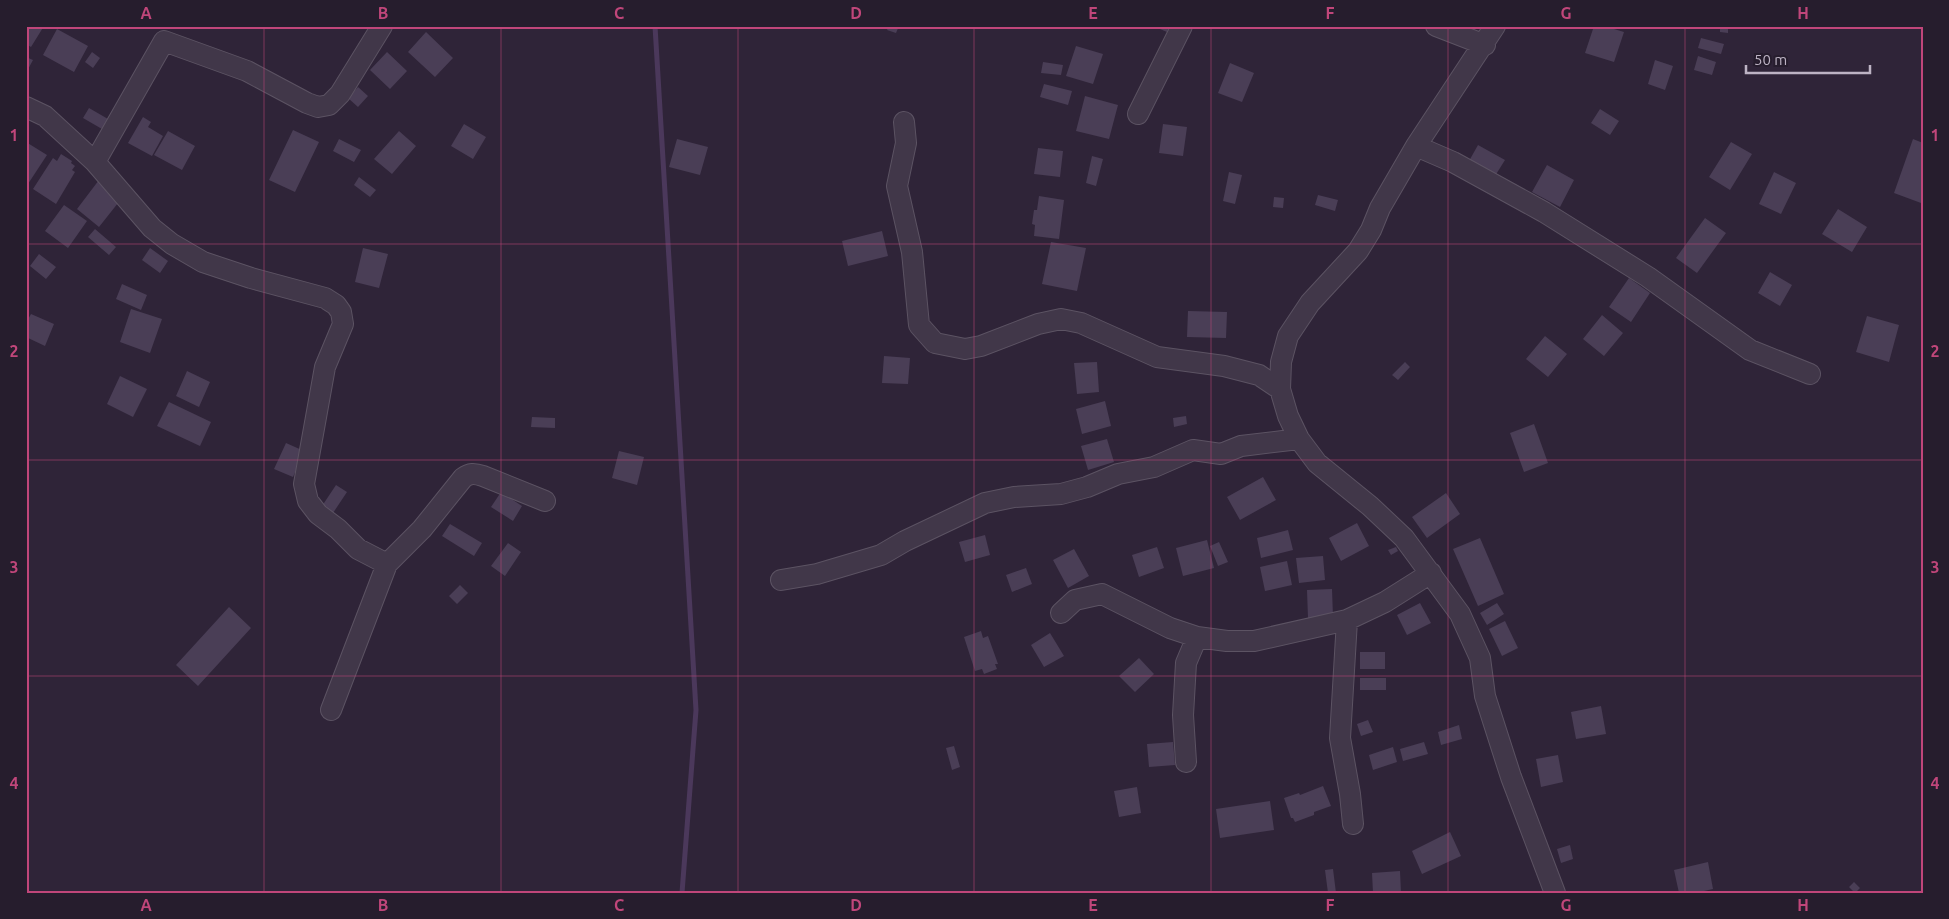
<svg xmlns="http://www.w3.org/2000/svg" width="1949" height="919" viewBox="0 0 1949 919" font-family="Ubuntu,sans-serif">
<style>
.lines{fill:none;stroke-linecap:round;stroke-linejoin:round}
.stream{stroke:#4b385b;stroke-width:5}
.building{fill:#4a3e56}
.street-casing{stroke:#5c5363;stroke-width:22}
.street{stroke:#413749;stroke-width:20}
.grid{fill:none;stroke:#c0467a;stroke-width:1;stroke-opacity:0.55}
.neatline{fill:none;stroke:#c0467a;stroke-width:2}
.grid-label{font-size:16px;text-anchor:middle;font-weight:bold;fill:#c0467a}
</style>
<rect width="100%" height="100%" fill="#2f2438"/>
<g class="lines">
<path class="stream" d="M655 26 696 710 682 893"/>
</g>
<path class="building" d="M26 26H44L31 47 26 44Z
M889 26H899L896 33 887 30Z
M1153 26H1169L1167 32Z
M1594 26H1604L1624 32 1614 62 1585 53Z
M1720 26H1728V33L1720 32Z
M57 29 88 46 74 72 43 55Z
M426 32 453 58 435 77 408 52Z
M1701 38 1724 44 1721 54 1698 48Z
M1076 46 1103 54 1093 84 1066 76Z
M92 52 100 58 93 68 85 62Z
M387 52 407 71 390 89 370 70Z
M1698 56 1716 62 1712 75 1694 70Z
M26 57 33 60 26 73Z
M1655 60 1673 66 1665 90 1648 84Z
M1043 62 1063 65 1061 75 1041 73Z
M1230 63 1254 73 1242 102 1218 93Z
M1044 84 1072 91 1068 105 1040 97Z
M358 87 368 96 358 107 348 98Z
M1085 96 1118 105 1109 139 1076 131Z
M89 108 108 119 102 129 83 118Z
M1600 109 1619 121 1610 135 1591 123Z
M143 117 151 122 148 127 163 136 152 156 128 143Z
M464 124 486 137 473 159 451 146Z
M1163 124 1187 127 1183 156 1159 153Z
M293 130 319 142 295 192 269 180Z
M168 131 195 146 182 170 154 155Z
M399 131 416 146 392 174 374 159Z
M339 139 361 150 354 162 333 151Z
M677 139 708 147 700 175 669 167Z
M1913 139 1923 143V197L1921 203 1894 193Z
M26 142 47 155 26 187Z
M1731 142 1752 154 1730 190 1709 177Z
M1478 145 1505 160 1495 176 1469 161Z
M1038 148 1063 151 1060 177 1034 174Z
M61 154 72 161 71 163 75 166 72 170 75 172 56 204 33 189 53 158 57 161Z
M1092 156 1103 159 1096 186 1086 183Z
M1547 165 1574 180 1560 207 1532 192Z
M1229 172 1242 175 1235 204 1223 201Z
M1774 172 1796 183 1781 214 1759 204Z
M359 177 376 190 370 197 354 185Z
M99 180 122 198 99 227 77 209Z
M1318 195 1338 200 1335 211 1315 205Z
M1039 196 1064 200 1059 239 1034 236 1035 225 1032 224 1034 210H1037Z
M1274 197 1284 198 1283 208 1273 207Z
M64 205 87 221 68 248 45 231Z
M1838 209 1867 227 1852 252 1822 234Z
M1705 218 1726 233 1697 273 1676 258Z
M95 229 116 247 109 255 88 237Z
M882 231 888 256 848 266 842 241Z
M1051 242 1086 248 1077 291 1042 284Z
M150 248 168 261 160 273 142 260Z
M363 248 388 254 379 288 355 282Z
M39 254 56 267 46 279 30 266Z
M1770 272 1792 285 1780 306 1758 293Z
M1629 278 1650 293 1631 322 1609 307Z
M122 284 147 295 141 310 116 299Z
M131 309 162 319 150 353 120 342Z
M1188 311 1227 312 1226 338 1187 337Z
M31 314 54 324 45 346 26 337V323Z
M1602 315 1623 333 1604 356 1583 339Z
M1867 316 1899 325 1889 362 1856 352Z
M1545 336 1567 354 1548 377 1526 359Z
M884 356 910 358 908 384 882 383Z
M1097 362 1099 392 1077 394 1074 363Z
M1405 362 1410 367 1398 380 1392 375Z
M187 371 210 382 199 407 176 396Z
M120 376 147 389 133 417 107 404Z
M1105 401 1111 426 1082 434 1076 409Z
M169 402 211 422 200 446 157 426Z
M1186 416 1187 424 1174 427 1173 418Z
M532 417 555 418V428L531 427Z
M1534 424 1548 463 1524 472 1510 433Z
M1107 439 1114 462 1088 470 1081 446Z
M286 443 304 451 293 477 274 469Z
M619 451 644 457 637 485 612 478Z
M1263 477 1276 500 1240 520 1227 497Z
M336 485 347 492 331 516 320 509Z
M501 492 522 506 513 521 491 507Z
M1446 493 1460 514 1427 538 1412 517Z
M1357 523 1369 546 1341 561 1329 538Z
M450 524 482 543 474 556 442 536Z
M1288 530 1293 550 1261 558 1257 538Z
M985 535 990 555 965 562 959 542Z
M1480 538 1504 594 1478 606 1453 549Z
M1207 540 1214 568 1183 576 1176 548Z
M1219 542 1228 562 1218 566 1210 546Z
M508 543 521 552 505 576 491 566Z
M1157 547 1164 568 1139 577 1132 555Z
M1396 547 1398 551 1391 555 1388 550Z
M1074 549 1089 576 1068 588 1053 560Z
M1323 556 1325 580 1299 583 1296 558Z
M1287 561 1292 585 1265 591 1260 567Z
M1026 568 1032 584 1012 592 1006 575Z
M460 585 468 593 457 604 449 596Z
M1332 589 1333 617 1308 618 1307 590Z
M1420 603 1431 623 1407 635 1397 615Z
M1497 603 1504 614 1487 625 1480 613Z
M229 607 251 628 198 686 176 665Z
M1505 621 1518 648 1502 656 1489 629Z
M981 631 983 638 988 636 998 664H995L997 669 984 674 982 669 975 671 964 637Z
M1050 633 1064 656 1044 667 1031 645Z
M1360 652H1385V669H1360Z
M1139 658 1154 674 1135 692 1119 676Z
M1360 678H1386V690H1360Z
M1601 706 1606 734 1576 739 1571 712Z
M1368 720 1373 732 1361 736 1357 724Z
M1459 725 1462 739 1441 745 1438 732Z
M1173 742 1175 765 1149 767 1147 744Z
M1424 742 1428 754 1403 761 1400 749Z
M954 746 960 767 952 770 946 748Z
M1393 747 1397 762 1373 770 1369 755Z
M1558 755 1563 782 1541 787 1536 759Z
M1323 786 1331 806 1314 812V815L1295 822 1293 818H1291L1284 798 1299 793 1300 795Z
M1137 787 1141 813 1119 817 1114 791Z
M1270 801 1274 830 1220 838 1216 809Z
M1450 832 1461 856 1422 874 1412 851Z
M1570 845 1573 859 1561 863 1557 849Z
M1708 862 1713 889 1695 893H1679L1674 870Z
M1333 869 1336 893H1328L1325 870Z
M1400 871 1401 893H1373L1372 873Z
M1854 882 1860 888 1855 893 1849 887Z"/>
<g class="lines">
<g class="street-casing">
<path id="street" d="M1436 26 1485 45
M1495 26 1416 146 1380 208 1371 230 1358 251 1310 303 1288 336 1281 362 1280 389 1288 416 1299 439 1317 463 1370 506 1404 538 1460 614 1480 658 1485 696 1511 777 1555 893
M26 107 45 116 95 162 164 41 247 71 307 103 318 107 329 105 340 94 382 26
M1138 114 1182 26
M904 122 906 143 897 186 912 252 919 325 935 343 965 349 981 346 1038 324 1061 319 1081 323 1157 357 1224 366 1259 375 1280 389
M1416 146 1453 162 1544 212 1648 277 1750 350 1810 374
M95 162 152 228 172 244 203 262 251 278 325 298 336 305 341 312 343 324 325 367 304 484 308 501 318 514 338 529 358 549 387 564 331 710
M387 564 422 529 463 478C470 473 474 473 483 476L545 501
M781 580 817 574 881 555 905 541 985 503 1014 497 1061 494 1087 487 1118 474 1154 467 1193 450 1221 454 1241 446 1299 439
M1061 613 1075 600 1102 594 1170 628 1197 637 1227 641H1254L1347 620 1385 602 1431 573
M1347 620 1340 738 1350 794 1353 824
M1186 762 1183 715 1186 663 1197 637"/>
</g>
<use href="#street" class="street"/>
</g>
<path class="grid" d="M264 26V893M501 26V893M738 26V893M974 26V893M1211 26V893M1448 26V893M1685 26V893M26 244H1923M26 460H1923M26 676H1923"/>
<rect width="1949" height="919" fill="none" stroke="#261d2d" stroke-width="55"/>
<path d="M1746 65v8h124v-8" fill="none" stroke="#bdb3c4" stroke-width="2.5"/>
<text x="1754" y="65" font-size="15" fill="#bdb3c4" stroke="#261d2d" stroke-width="4" paint-order="stroke">50 m</text>
<rect x="28" y="28" width="1894" height="864" class="neatline"/>
<g class="grid-label">
<text x="146" y="19">A</text>
<text x="383" y="19">B</text>
<text x="619" y="19">C</text>
<text x="856" y="19">D</text>
<text x="1093" y="19">E</text>
<text x="1330" y="19">F</text>
<text x="1566" y="19">G</text>
<text x="1803" y="19">H</text>
<text x="14" y="141">1</text>
<text x="1935" y="141">1</text>
<text x="14" y="357">2</text>
<text x="1935" y="357">2</text>
<text x="14" y="573">3</text>
<text x="1935" y="573">3</text>
<text x="14" y="789">4</text>
<text x="1935" y="789">4</text>
<text x="146" y="911">A</text>
<text x="383" y="911">B</text>
<text x="619" y="911">C</text>
<text x="856" y="911">D</text>
<text x="1093" y="911">E</text>
<text x="1330" y="911">F</text>
<text x="1566" y="911">G</text>
<text x="1803" y="911">H</text>
</g>
</svg>
